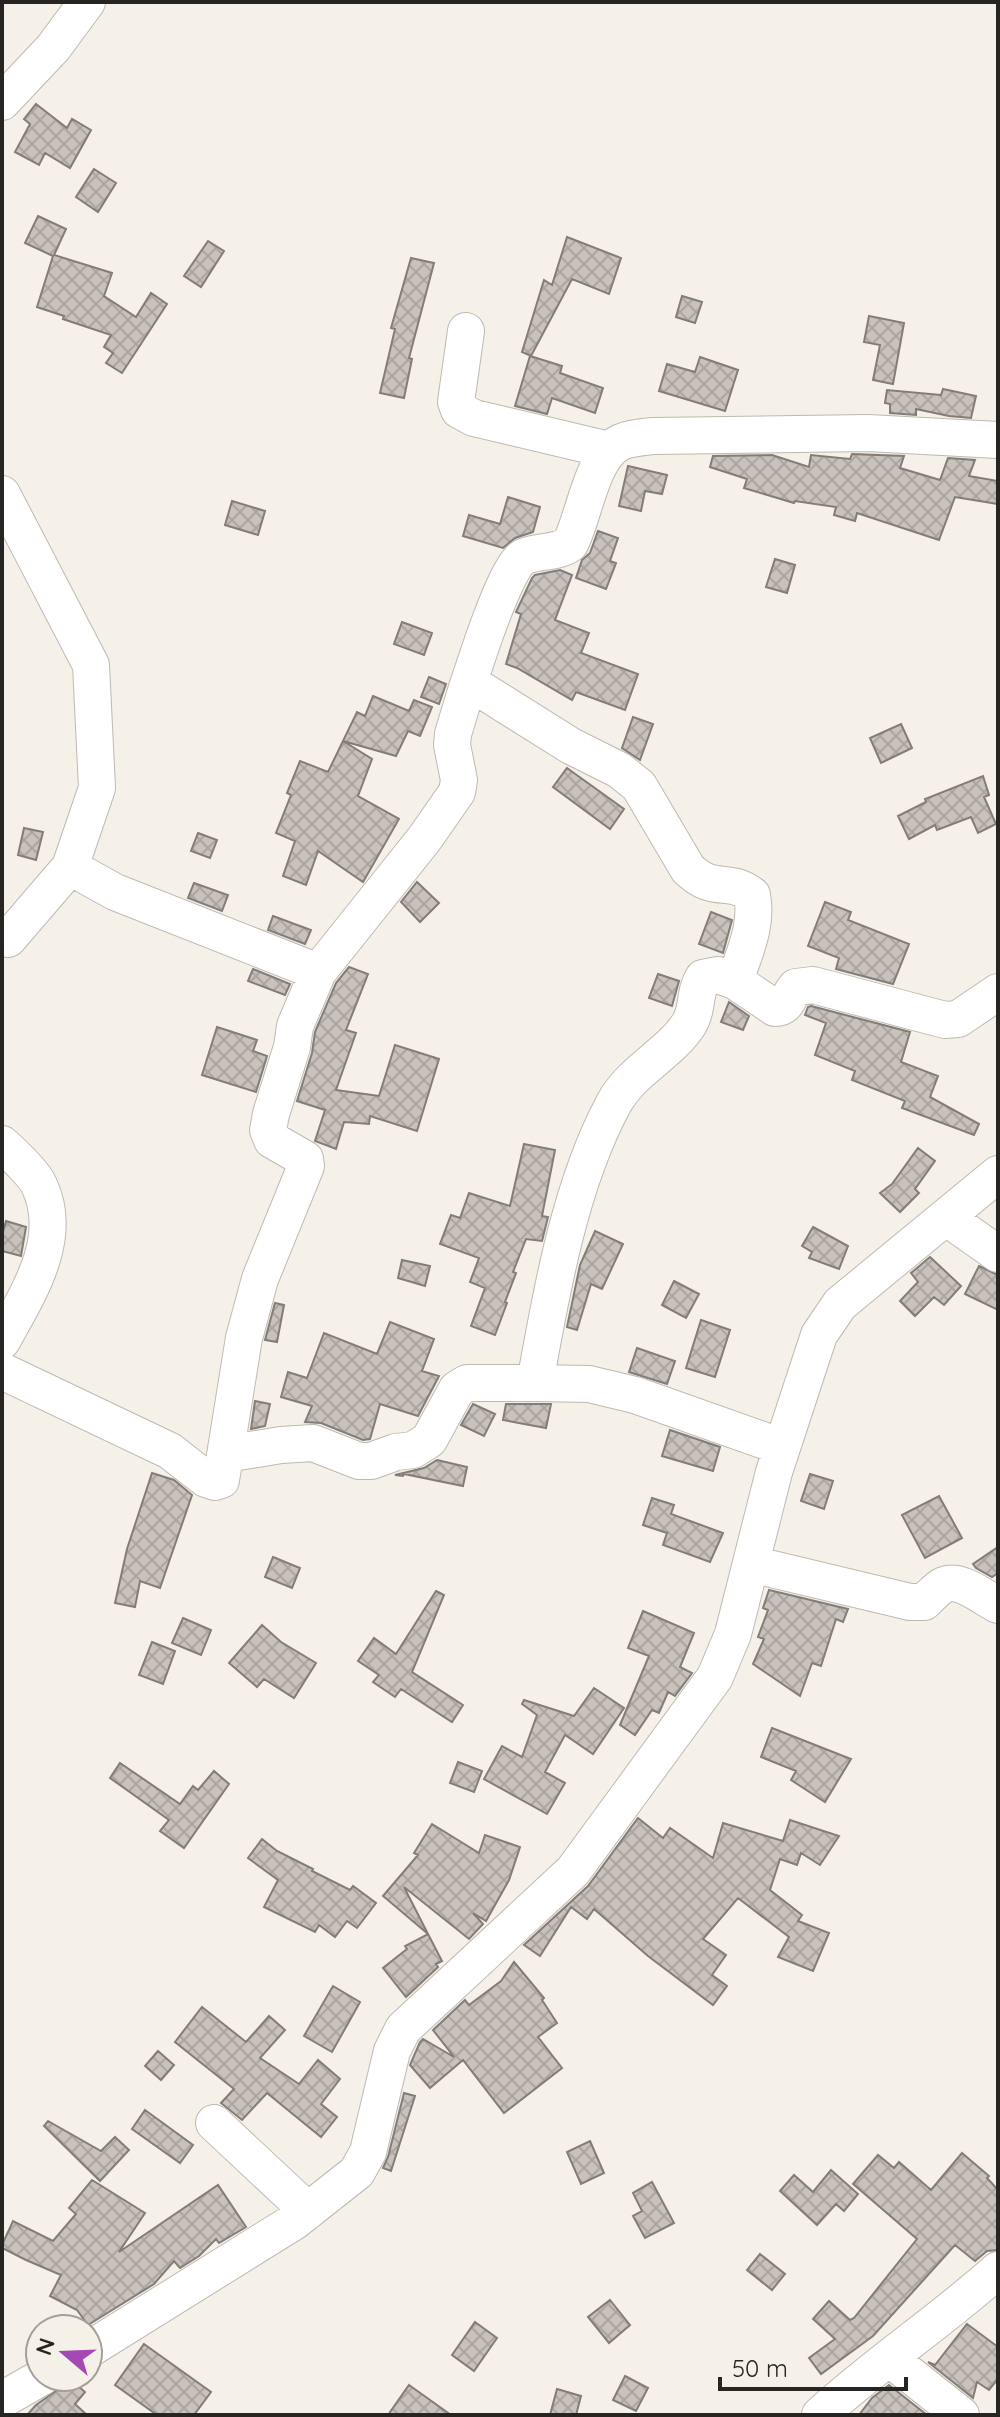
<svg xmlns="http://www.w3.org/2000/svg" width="1000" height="2417" viewBox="0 0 1000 2417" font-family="Quicksand,sans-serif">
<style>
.building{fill:url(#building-cross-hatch);stroke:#837c77;stroke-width:2}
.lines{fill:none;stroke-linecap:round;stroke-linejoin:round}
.minor-casing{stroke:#beb9b1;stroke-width:38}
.minor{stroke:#fff;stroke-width:36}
</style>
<defs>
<pattern id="building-cross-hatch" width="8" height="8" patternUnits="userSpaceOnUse" patternTransform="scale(2)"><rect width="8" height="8" fill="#c9c1bb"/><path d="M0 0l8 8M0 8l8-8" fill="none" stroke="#ada6a0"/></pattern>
</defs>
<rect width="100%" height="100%" fill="#f6f1e8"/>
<path class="building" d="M36 104 67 128 72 119 91 130 70 168 45 153 39 165 15 152 30 124 24 119Z
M94 169 116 183 98 212 76 197Z
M38 216 66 229 54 255 112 273 104 296 136 317 151 293 167 304 122 373 106 363 113 353 104 347 111 335 63 319 64 316 37 307 53 256 25 243Z
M567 237 621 258 609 294 572 279 531 356 522 352 544 280 552 285Z
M208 241 224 251 201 287 184 276Z
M411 258 434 263 409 358 412 359 404 398 380 393 395 329 391 328Z
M682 296 702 302 695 323 676 317Z
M869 316 904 323 893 384 873 380 880 345 864 342Z
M530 356 562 366 560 373 603 388 595 413 552 398 547 414 515 406Z
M700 357 738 370 725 411 659 391 667 364 695 372Z
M943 389 976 396 971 418 949 416 916 409V415L890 413V404L885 403 887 390 941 395Z
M852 454 904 456 900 468 940 480 948 458 975 460 969 476 998 481V504L955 497 939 540 857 513 855 521 834 515 836 507 795 501 794 503 744 488 747 479 710 467 713 456 772 455 809 467 811 455 850 459Z
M628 466 667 475 662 494 645 491 641 511 619 506Z
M508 497 540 507 533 532 515 538 503 548 463 536 469 515 500 524Z
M232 501 265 511 258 535 225 525Z
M598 531 618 538 610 561 616 563 606 589 576 578 582 560 590 553Z
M775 559 795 565 787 593 766 587Z
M560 570 572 575 555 620 589 633 581 653 638 674 625 710 576 692 572 700 517 668 506 664 521 614 516 612 532 578 535 575Z
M402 622 432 633 424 655 394 644Z
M429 677 446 684 439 704 421 697Z
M373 696 409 711 414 700 432 707 420 736 408 731 396 756 343 741 372 759 358 796 399 819 363 882 318 851 306 885 283 876 295 841 276 833 291 795 287 793 300 761 328 772 357 712 365 716Z
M633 717 653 724 640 760 622 748Z
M901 724 912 748 881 763 870 738Z
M567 768 624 809 610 829 553 787Z
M983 776 989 795 984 797 996 824 978 833 971 817 937 830 935 825 909 839 898 816 926 802 925 799Z
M24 828 43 832 36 860 18 855Z
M198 833 217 840 210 858 191 851Z
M417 882 439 903 420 922 401 902Z
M194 883 228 895 222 911 188 898Z
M825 902 851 912 848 920 909 944 893 984 836 969 839 958 808 946Z
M711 912 732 920 723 953 699 944Z
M273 916 311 930 305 944 268 930Z
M349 967 368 974 346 1030 356 1033 336 1090 379 1096 395 1045 439 1059 417 1131 370 1116 369 1124 344 1122 336 1149 315 1141 325 1110 297 1101 312 1053 315 1032 336 983Z
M253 969 290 984 285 995 248 981Z
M658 974 679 981 672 1006 649 998Z
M729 1002 749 1016 743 1030 721 1022Z
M811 1006 910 1032 901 1062 938 1076 930 1097 979 1124 974 1135 902 1108 905 1101 852 1080 855 1071 815 1055 826 1023 805 1015 808 1007Z
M217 1027 257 1040 253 1051 267 1056 256 1092 202 1075Z
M524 1144 555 1150 542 1216 548 1217 542 1241 526 1239 513 1272 516 1273 505 1302 507 1303 495 1335 471 1326 485 1288 470 1282 479 1258 440 1244 451 1215 460 1218 469 1193 510 1206Z
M918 1148 935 1161 915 1189 919 1193 900 1212 880 1193 892 1184Z
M6 1221 26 1227 21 1256 2 1251V1235Z
M813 1227 848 1246 839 1269 809 1258 812 1252 802 1246Z
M595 1231 623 1244 602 1289 591 1284 577 1330 567 1327 580 1265Z
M930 1257 961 1286 944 1305 934 1297 915 1316 900 1301 918 1282 911 1273Z
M402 1260 430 1266 425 1286 398 1278Z
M979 1266 998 1275V1310L965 1294Z
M674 1281 699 1294 686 1318 662 1305Z
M275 1303 284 1305 277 1342 265 1340Z
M701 1320 730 1330 715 1377 686 1368Z
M390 1322 434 1339 422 1371 439 1376 418 1416 380 1404 370 1439 363 1440 321 1423 305 1422 312 1406 281 1397 288 1372 307 1378 324 1333 377 1354Z
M637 1348 675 1361 667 1384 629 1372Z
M255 1401 270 1404 265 1426 251 1429Z
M473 1404 495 1414 484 1436 461 1425Z
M506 1404H551L546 1428 503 1420Z
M670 1430 720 1447 713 1471 662 1456Z
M437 1460 467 1467 463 1486 404 1474 403 1476 395 1475 424 1468Z
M152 1473 174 1480 192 1495 160 1588 140 1581 135 1607 115 1603 127 1549Z
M810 1474 833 1481 824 1509 801 1501Z
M939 1496 962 1538 925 1558 902 1515Z
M652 1498 674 1505 671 1514 723 1533 710 1562 663 1545 667 1533 643 1525Z
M998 1547V1573L992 1577 976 1568 973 1564Z
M273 1557 300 1568 292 1588 265 1577Z
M769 1590 848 1609 843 1622 836 1619 821 1666 812 1663 800 1696 753 1664 764 1639 758 1637 768 1610 763 1608Z
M436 1591 444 1595 412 1672 463 1705 452 1722 401 1689 395 1697 373 1682 379 1675 358 1661 374 1638 396 1654Z
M643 1611 694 1633 680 1667 692 1673 675 1696 668 1692 659 1713 652 1710 635 1735 620 1725 649 1656 628 1648Z
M183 1618 211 1630 201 1655 172 1643Z
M262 1625 281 1642 316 1663 294 1698 264 1679 257 1687 229 1663Z
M152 1642 175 1651 163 1684 139 1675Z
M594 1688 624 1708 593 1754 565 1735 545 1772 565 1783 547 1814 484 1779 502 1746 522 1757 537 1715 522 1704 524 1700 574 1716Z
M772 1728 851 1759 825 1802 791 1780 796 1771 761 1757Z
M458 1762 482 1771 474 1792 450 1783Z
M120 1763 180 1804 193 1786 198 1790 214 1771 229 1784 184 1848 160 1831 169 1820 110 1778Z
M638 1818 663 1838 670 1828 713 1858 723 1823 783 1841 790 1820 839 1836 820 1865 801 1853 797 1865 780 1859 770 1890 802 1915 798 1921 829 1933 813 1971 778 1957 789 1937 738 1898 703 1939 726 1955 712 1975 727 1986 713 2005 648 1956 594 1909 587 1919 571 1907 540 1956 524 1945 588 1886Z
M432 1824 479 1853 485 1835 520 1847 509 1880 486 1921 473 1913 483 1924 469 1939 404 1887 428 1934 383 1896 418 1855 414 1853Z
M262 1839 277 1851 313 1869 312 1871 350 1890 353 1886 376 1903 357 1928 347 1921 335 1937 319 1925 315 1932 264 1907 278 1880 248 1858Z
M428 1934 442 1961 436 1964 438 1967 406 1997 383 1968 407 1949 405 1946Z
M514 1962 544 1998 542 2000 557 2023 538 2037 562 2068 504 2113 463 2060 430 2088 410 2065 420 2042 423 2039 454 2057 433 2030 465 2000 469 2005 501 1981Z
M333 1986 360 2002 332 2052 304 2036Z
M202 2007 246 2042 269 2016 285 2030 260 2058 299 2084 318 2060 340 2079 321 2104 337 2117 321 2137 267 2093 242 2120 221 2103 234 2089 175 2042Z
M158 2051 174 2065 161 2080 145 2066Z
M404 2093 415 2096 391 2171 383 2168 388 2157Z
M145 2110 193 2145 180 2163 132 2129Z
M48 2121 101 2151 115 2137 129 2150 100 2181 44 2126Z
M590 2141 604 2173 581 2184 567 2152Z
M962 2153 989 2176 987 2178 998 2190V2250L987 2251 975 2261 955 2245 873 2336 821 2374 809 2358 835 2339 813 2319 829 2301 850 2320 854 2318 917 2239 853 2184 878 2155 894 2168 899 2162 931 2190Z
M831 2170 858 2194 844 2211 836 2204 817 2225 780 2191 794 2175 813 2192Z
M92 2180 145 2213 119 2252 218 2185 246 2227 219 2243 216 2239 199 2256 180 2268 174 2261 154 2284 88 2325 77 2310 50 2296 61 2275 26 2260 2 2248V2245L13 2221 53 2241 76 2214 69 2208Z
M652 2182 674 2223 645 2238 633 2216 642 2211 633 2193Z
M760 2254 785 2274 772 2290 747 2270Z
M610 2300 630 2325 609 2343 588 2317Z
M475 2322 497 2338 474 2371 452 2355Z
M967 2324 998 2347V2379L989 2390 977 2382 973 2398 928 2362 935 2365Z
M144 2344 211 2392 194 2415H157L115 2385Z
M625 2376 648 2388 636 2411 613 2400Z
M63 2377H68L85 2392 75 2404 87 2415H27L36 2405 60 2388Z
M409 2385 451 2415H388Z
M889 2385 927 2415H859L872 2398Z
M557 2389 581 2396 576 2415H550Z"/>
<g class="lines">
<g class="minor-casing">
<path id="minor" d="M2 102 53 48 87 2
M466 331 456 402 459 410 474 418 609 450
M2 494 91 665 97 788 70 867 115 892 318 972 425 838 457 792 459 780 452 745 453 734C461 706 503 567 523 557 538 550 555 554 570 544 585 515 591 456 621 442 630 438 643 437 653 436L868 433 998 440
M469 682 571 746 619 770 639 786 688 869C715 895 728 876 752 895 758 926 744 953 735 981L775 1008C789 1008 788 995 796 987L813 985 945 1020 958 1019 998 992
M8 939 70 867
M735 981 718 975 703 978C694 992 698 1010 689 1024 670 1054 632 1070 614 1103 570 1184 551 1293 535 1383L589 1384 635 1395 782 1447
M2 1144C12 1153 34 1174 39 1185 65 1239 27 1295 2 1341
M947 1218 998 1254
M2 1371 170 1451 206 1479 215 1482 221 1480 244 1338 260 1279 306 1166 305 1159 272 1140 268 1130 271 1114 292 1047 295 1026 318 972
M226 1454 281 1445 313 1443 359 1461H371L396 1452 413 1450 429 1440 457 1389 467 1383H535
M751 1564 910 1602H924C931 1596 937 1588 944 1585 960 1578 984 1598 998 1605
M214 2123 308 2211
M88 2350 295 2221 357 2172 368 2152 392 2051 403 2029 573 1871 715 1677 733 1634 774 1472 819 1335 840 1304 998 1174
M889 2358 961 2415
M2 2400 42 2377
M820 2415C877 2363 941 2321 998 2270"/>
</g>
<use href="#minor" class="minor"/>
</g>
<rect width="1000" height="2417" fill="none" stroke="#272522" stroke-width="8"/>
<g transform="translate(64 2353) rotate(289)"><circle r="38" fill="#f6f1e8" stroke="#a39f99" stroke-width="2"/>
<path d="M0-6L14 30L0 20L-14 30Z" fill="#a448b3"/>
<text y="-12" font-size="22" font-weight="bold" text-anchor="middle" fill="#272522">N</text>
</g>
<path d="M720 2377v12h186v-12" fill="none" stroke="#272522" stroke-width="4"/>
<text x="732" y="2377" font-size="24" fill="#272522" stroke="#f6f1e8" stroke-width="6" paint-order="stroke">50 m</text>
</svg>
